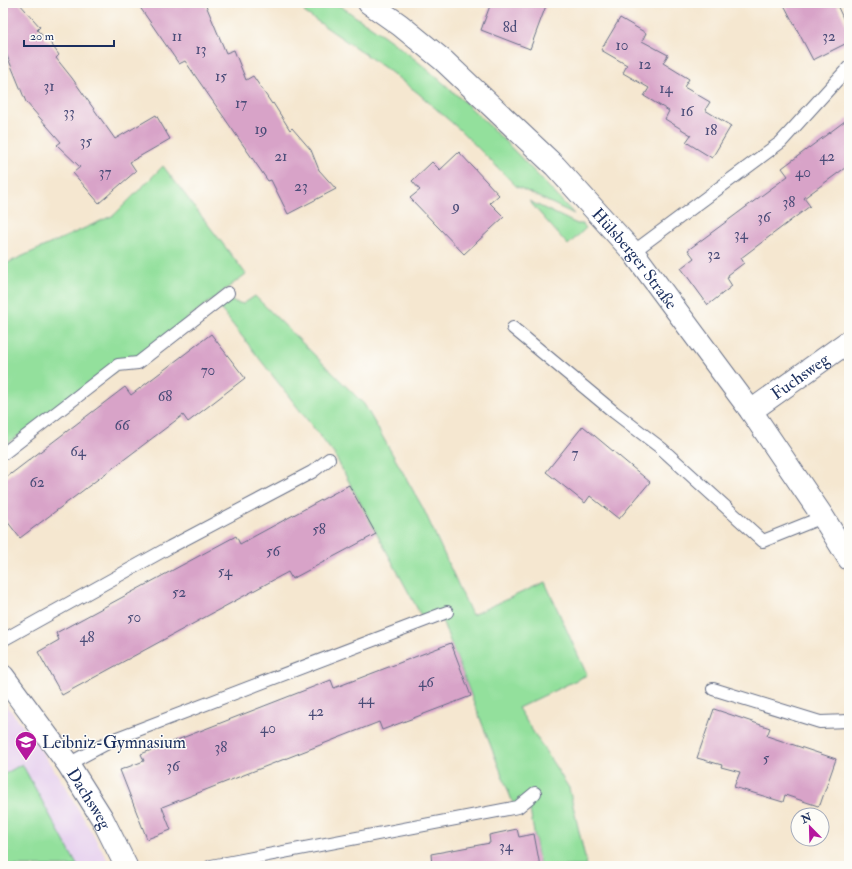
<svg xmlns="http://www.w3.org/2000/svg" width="852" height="869" viewBox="0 0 852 869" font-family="'IM FELL Double Pica',serif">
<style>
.built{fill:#e7d2ef}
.green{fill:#93e09c;stroke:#57887d}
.building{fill:#d8a3c8}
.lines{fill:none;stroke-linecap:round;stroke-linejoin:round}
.lane-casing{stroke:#676f86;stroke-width:14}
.street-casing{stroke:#676f86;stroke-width:24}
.lane{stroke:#fff;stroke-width:12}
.street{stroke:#fff;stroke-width:22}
.labels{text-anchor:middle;stroke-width:3;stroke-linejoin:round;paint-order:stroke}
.number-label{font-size:15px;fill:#4a4c78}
.street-label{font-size:17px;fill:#1b2f5e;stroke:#fdfcf7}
.poi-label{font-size:17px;fill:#1b2f5e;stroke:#fdfcf7;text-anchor:start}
</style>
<rect width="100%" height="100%" fill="#fdfcf7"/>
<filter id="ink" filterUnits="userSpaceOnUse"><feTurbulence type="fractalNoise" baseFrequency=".025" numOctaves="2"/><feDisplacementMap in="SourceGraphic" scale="8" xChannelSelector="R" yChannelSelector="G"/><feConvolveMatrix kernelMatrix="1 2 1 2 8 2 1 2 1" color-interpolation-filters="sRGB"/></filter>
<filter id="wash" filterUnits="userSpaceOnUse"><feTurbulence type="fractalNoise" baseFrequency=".012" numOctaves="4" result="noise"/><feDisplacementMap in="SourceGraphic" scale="16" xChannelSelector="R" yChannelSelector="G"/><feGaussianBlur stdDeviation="0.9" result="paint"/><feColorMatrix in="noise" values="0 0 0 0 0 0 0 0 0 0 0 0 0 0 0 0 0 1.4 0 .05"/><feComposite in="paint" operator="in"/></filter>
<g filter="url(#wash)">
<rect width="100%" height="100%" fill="#f5e7d0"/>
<path class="built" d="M3 701 33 739 65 786 111 866H3Z"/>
<path class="green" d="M309 3C317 3 327 1 334 3 341 5 359 20 367 24 446 77 510 145 574 214L516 186 459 129 418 93 388 70 304 12Z
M163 166 246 274 135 358 3 446V265L114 215Z
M529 201 577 224H583L586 228 568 245Z
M255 296 364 404 423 508 472 615 545 582 587 675 518 708 569 788 587 866H540L530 810 516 811 440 615 424 621 334 454 219 307 227 300 243 304Z
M22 764 77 865V866H3V775Z"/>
<g id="blocks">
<path class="building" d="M3 3H19L40 27 37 30 52 45 59 55 56 58 72 78 115 139 156 115 170 139 130 162 136 171 99 203 73 173 80 167 57 145 61 142 26 102 3 46Z
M137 3H205L226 53 234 50 246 80 253 76 272 104 273 103 290 130 292 128 311 150 319 170 336 189 288 214 271 180 268 181 185 61 179 64Z
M491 3H547L530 49 481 30Z
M783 3H836L849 31V42L813 60Z
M620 18 646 33 642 41 668 55 663 63 689 79 684 87 710 102 705 110 731 126 712 158 686 142 691 135 665 119 669 111 644 96 649 88 623 73 627 65 601 50Z
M849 118V165L804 198 810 206 741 258 744 263 728 275 729 277 727 278 732 286 708 305 681 268 694 258 688 250 788 176 782 168Z
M459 152 499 195 490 203 504 217 464 254 410 198 420 190 412 181 432 162 440 170Z
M211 334 245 378 188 422 183 415 20 538 3 516V480L125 387 131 395Z
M583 426 650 482 619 519 590 496 585 503 546 472Z
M349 485 376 534 292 579 288 572 62 695 38 652 59 640 56 633 236 536 240 544Z
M451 643 471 696 382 730 379 722 162 807 171 830 147 839 120 770 144 761 141 754 331 680 334 688Z
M714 709 770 728 767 736 836 759 820 805H819L818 806 785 795 783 802 734 787 740 772 721 767 722 765 697 758Z
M517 829 519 837 534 834 540 866H432L431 854 490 843 489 835Z"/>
</g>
</g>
<g filter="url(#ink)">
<use href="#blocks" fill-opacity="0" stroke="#676f86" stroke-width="1"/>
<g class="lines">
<g class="lane-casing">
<path id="lane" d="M633 252 781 142 849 67
M513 328 614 412 661 448 763 541 823 517
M3 454 118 365 138 363 228 293
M3 640 170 547 312 472 329 459
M713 689 820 722 849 721
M68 764 117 738 447 612
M211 866 518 807 535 793"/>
</g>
<g class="street-casing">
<g id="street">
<path id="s1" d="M369 3 400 25 444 61 555 166 633 252 751 411 823 517 849 559"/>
<path id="s2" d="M751 411 849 341"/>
<path id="s3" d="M3 676 68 764 102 818 126 866"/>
</g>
</g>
<use href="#lane" class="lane"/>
<use href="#street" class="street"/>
</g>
</g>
<defs>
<g id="school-pin" transform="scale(1.15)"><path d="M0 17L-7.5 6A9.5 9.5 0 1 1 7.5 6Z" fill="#b5179e" stroke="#fdfcf7"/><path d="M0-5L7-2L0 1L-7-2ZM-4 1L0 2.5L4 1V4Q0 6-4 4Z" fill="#fff"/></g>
</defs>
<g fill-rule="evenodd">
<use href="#school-pin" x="26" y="742"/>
</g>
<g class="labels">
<g class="number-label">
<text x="510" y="32">8d</text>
<text x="177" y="41">11</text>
<text x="829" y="41">32</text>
<text x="622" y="50">10</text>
<text x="201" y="54">13</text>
<text x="645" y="69">12</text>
<text x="221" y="81">15</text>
<text x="49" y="91">31</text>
<text x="666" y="93">14</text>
<text x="241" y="108">17</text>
<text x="687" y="116">16</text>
<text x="69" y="117">33</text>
<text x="261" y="134">19</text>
<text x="711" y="135">18</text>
<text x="86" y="146">35</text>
<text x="281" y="161">21</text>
<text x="827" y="161">42</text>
<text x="105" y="177">37</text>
<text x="803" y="177">40</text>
<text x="301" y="191">23</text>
<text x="789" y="207">38</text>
<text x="456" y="211">9</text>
<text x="764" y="222">36</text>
<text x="741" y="239">34</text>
<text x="714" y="259">32</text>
<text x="208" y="375">70</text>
<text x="165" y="401">68</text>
<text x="122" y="430">66</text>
<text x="78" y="456">64</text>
<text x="575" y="458">7</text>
<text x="37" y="487">62</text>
<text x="319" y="534">58</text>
<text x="273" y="556">56</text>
<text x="225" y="576">54</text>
<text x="179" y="597">52</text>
<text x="134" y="622">50</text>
<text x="87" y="642">48</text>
<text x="426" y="687">46</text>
<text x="366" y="704">44</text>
<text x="316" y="716">42</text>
<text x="268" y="733">40</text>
<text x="221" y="752">38</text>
<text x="766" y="763">5</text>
<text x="173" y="771">36</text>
<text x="506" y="851">34</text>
</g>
<g class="street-label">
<text dy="6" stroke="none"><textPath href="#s1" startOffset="370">Hülsberger Straße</textPath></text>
<text dy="6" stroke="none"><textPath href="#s2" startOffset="60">Fuchsweg</textPath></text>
<text dy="6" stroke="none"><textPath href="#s3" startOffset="150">Dachsweg</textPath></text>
</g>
<g class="poi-label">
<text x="42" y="748">Leibniz-Gymnasium</text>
</g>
</g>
<rect width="852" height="869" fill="none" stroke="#fdfcf7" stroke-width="16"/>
<g transform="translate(810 827) rotate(337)"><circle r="19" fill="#fdfcf7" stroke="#a3aaba"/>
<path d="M0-3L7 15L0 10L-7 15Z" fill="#b5179e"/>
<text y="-6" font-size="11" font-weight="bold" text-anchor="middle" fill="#1b2f5e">N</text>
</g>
<path d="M24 40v6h90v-6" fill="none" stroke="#1b2f5e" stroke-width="2"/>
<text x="30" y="40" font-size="12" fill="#1b2f5e" stroke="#fdfcf7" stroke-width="3" paint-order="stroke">20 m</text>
</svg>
